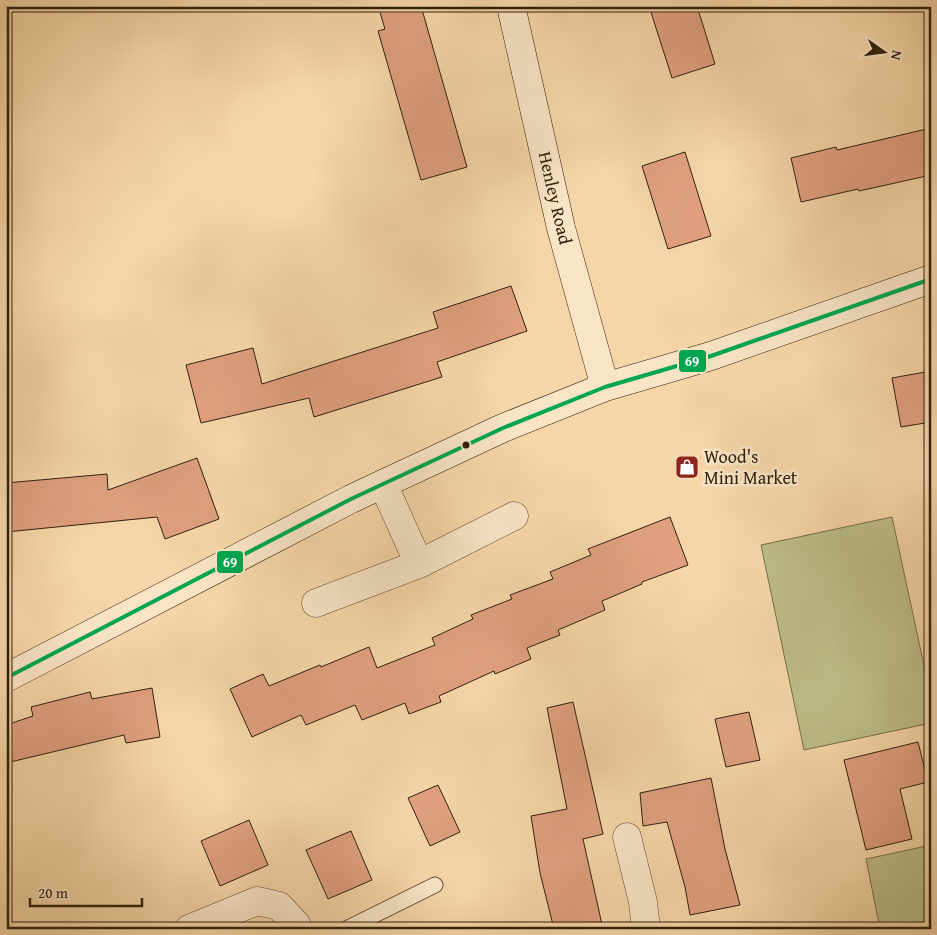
<svg xmlns="http://www.w3.org/2000/svg" width="937" height="935" viewBox="0 0 937 935" font-family="'Gentium Book Plus',serif">
<style>
.green{fill:#bdbd87;stroke:#766f4a}
.building{fill:#e0a07f;stroke:#30210c}
.lines{fill:none;stroke-linecap:round;stroke-linejoin:round}
.lane-casing{stroke:#624e33;stroke-width:17}
.street-casing{stroke:#624e33;stroke-width:29}
.secondary-casing{stroke:#30210c;stroke-width:29}
.lane{stroke:#f9e4c6;stroke-width:15}
.street{stroke:#f9e4c6;stroke-width:28}
.secondary{stroke:#f9e4c6;stroke-width:28}
.bus-1-casing{stroke:#f9e4c6;stroke-width:8}
.bus-1{stroke:#00a651;stroke-width:4}
.bus-dot{fill:#30210c;stroke:#f9e4c6;stroke-width:2}
.labels{text-anchor:middle;stroke-width:5;stroke-linejoin:round;paint-order:stroke}
.street-label{font-size:18px;fill:#30210c;stroke:#f9e4c6}
.poi-label{font-size:18px;fill:#30210c;stroke:#f9e4c6;text-anchor:start}
.line-badge{stroke:#f9e4c6;stroke-width:2}
.badge-label{font-size:14px;text-anchor:middle;font-weight:bold;fill:#fff}
</style>
<rect width="100%" height="100%" fill="#f6d6a8"/>
<filter id="stains"><feTurbulence type="fractalNoise" baseFrequency=".004" numOctaves="4"/><feColorMatrix values="0 0 0 0 .2 0 0 0 0 .09 0 0 0 0 .02 0 0 0 .5 -.17"/></filter>
<radialGradient id="worn" r=".72"><stop offset=".6" stop-color="#630" stop-opacity="0"/><stop offset="1" stop-color="#630" stop-opacity=".3"/></radialGradient>
<path class="green" d="M892 517 931 698V723L804 750 761 545Z
M931 845V929H880L866 859Z"/>
<path class="building" d="M378 6H421L467 167 421 180 378 31 385 29Z
M649 6H697L715 64 672 78Z
M931 128V175L859 191 858 189 801 202 791 158 836 147 837 150Z
M685 152 711 236 668 249 642 166Z
M511 286 527 331 437 362 442 377 314 417 309 398 201 423 186 365 253 348 262 384 438 328 433 312Z
M931 371V422L901 427 892 378Z
M197 458 219 519 165 539 157 517 6 532V483L107 474 108 490Z
M670 517 688 565 642 582V584L602 601 605 610 558 630 560 635 527 648 531 659 495 674 494 671 439 696 441 702 409 714 405 703 362 720 355 705 306 725 301 715 252 737 230 689 263 674 269 686 320 665 321 667 369 647 377 668 435 645 432 638 473 619 471 615 512 599 510 595 553 579 550 572 591 555 588 549Z
M152 688 160 737 126 743 124 735 6 763V725L33 716 31 707 90 692 92 699Z
M573 702 603 834 583 839 603 929H554L540 873 531 816 567 809 547 708Z
M749 712 760 760 726 767 715 719Z
M918 742 928 782 900 789 912 839 866 850 844 760Z
M711 778 725 849 740 905 690 915 685 887 667 822 643 826 640 793Z
M438 785 460 832 430 846 408 798Z
M249 820 268 865 220 886 201 841Z
M351 831 372 880 328 899 306 850Z"/>
<g class="lines">
<g class="lane-casing">
<path id="lane" d="M346 929 435 885"/>
</g>
<g class="street-casing">
<path id="street" d="M419 564 514 516
M316 603 419 564 383 484
M627 837 643 902 646 929
M189 929 257 901 279 906 296 924 298 929"/>
</g>
<g class="secondary-casing">
<path id="secondary" d="M511 6 561 228 605 387
M6 678 351 499 503 428 605 387 711 356 931 279"/>
</g>
<use href="#lane" class="lane"/>
<use href="#street" class="street"/>
<use href="#secondary" class="secondary"/>
<g class="bus-1-casing">
<path id="bus-1" d="M6 678 351 499 503 428 605 387 711 356 931 279"/>
</g>
<use href="#bus-1" class="bus-1"/>
</g>
<defs>
<g id="shop-square" transform="scale(1.25)"><rect x="-9" y="-9" width="18" height="18" rx="4" fill="#8f2418" stroke="#f9e4c6"/><path d="M-5-2.5h2.3a2.7 3.5 0 0 1 5.4 0H5L5.5 6h-11ZM-1.5-2.5h3a1.5 2.3 0 0 0-3 0Z" fill="#fff"/></g>
</defs>
<g fill-rule="evenodd">
<use href="#shop-square" x="687" y="467"/>
</g>
<circle class="bus-dot" cx="466" cy="445" r="4.5"/>
<g class="labels">
<g class="street-label">
<text transform="translate(555 198) rotate(77)" y="6">Henley Road</text>
</g>
<g class="poi-label">
<text x="704" y="463">Wood's<tspan x="704" dy="21">Mini Market</tspan></text>
</g>
</g>
<g class="line-badge">
<rect x="678" y="349" width="29" height="24" rx="5" fill="#00a651"/>
<rect x="216" y="550" width="28" height="24" rx="5" fill="#00a651"/>
</g>
<g class="badge-label">
<text x="692" y="366">69</text>
<text x="230" y="567">69</text>
</g>
<rect width="937" height="935" fill="none" stroke="#f6d6a8" stroke-width="25"/>
<rect x="8" y="8" width="922" height="920" fill="none" stroke="#30210c" stroke-width="2.5"/>
<rect x="12" y="12" width="912" height="910" fill="none" stroke="#30210c"/>
<g transform="translate(884 52) rotate(104)" stroke="#f9e4c6" stroke-width="4" paint-order="stroke">
<path d="M0-4L9 19L0 12L-9 19Z" fill="#30210c"/>
<text y="-8" font-size="14" font-weight="bold" text-anchor="middle" fill="#30210c">N</text>
</g>
<path d="M30 898v8h112v-8" fill="none" stroke="#30210c" stroke-width="2.5"/>
<text x="38" y="898" font-size="15" fill="#30210c" stroke="#f9e4c6" stroke-width="4" paint-order="stroke">20 m</text>
<rect width="100%" height="100%" filter="url(#stains)"/>
<rect width="100%" height="100%" fill="url(#worn)"/>
</svg>
